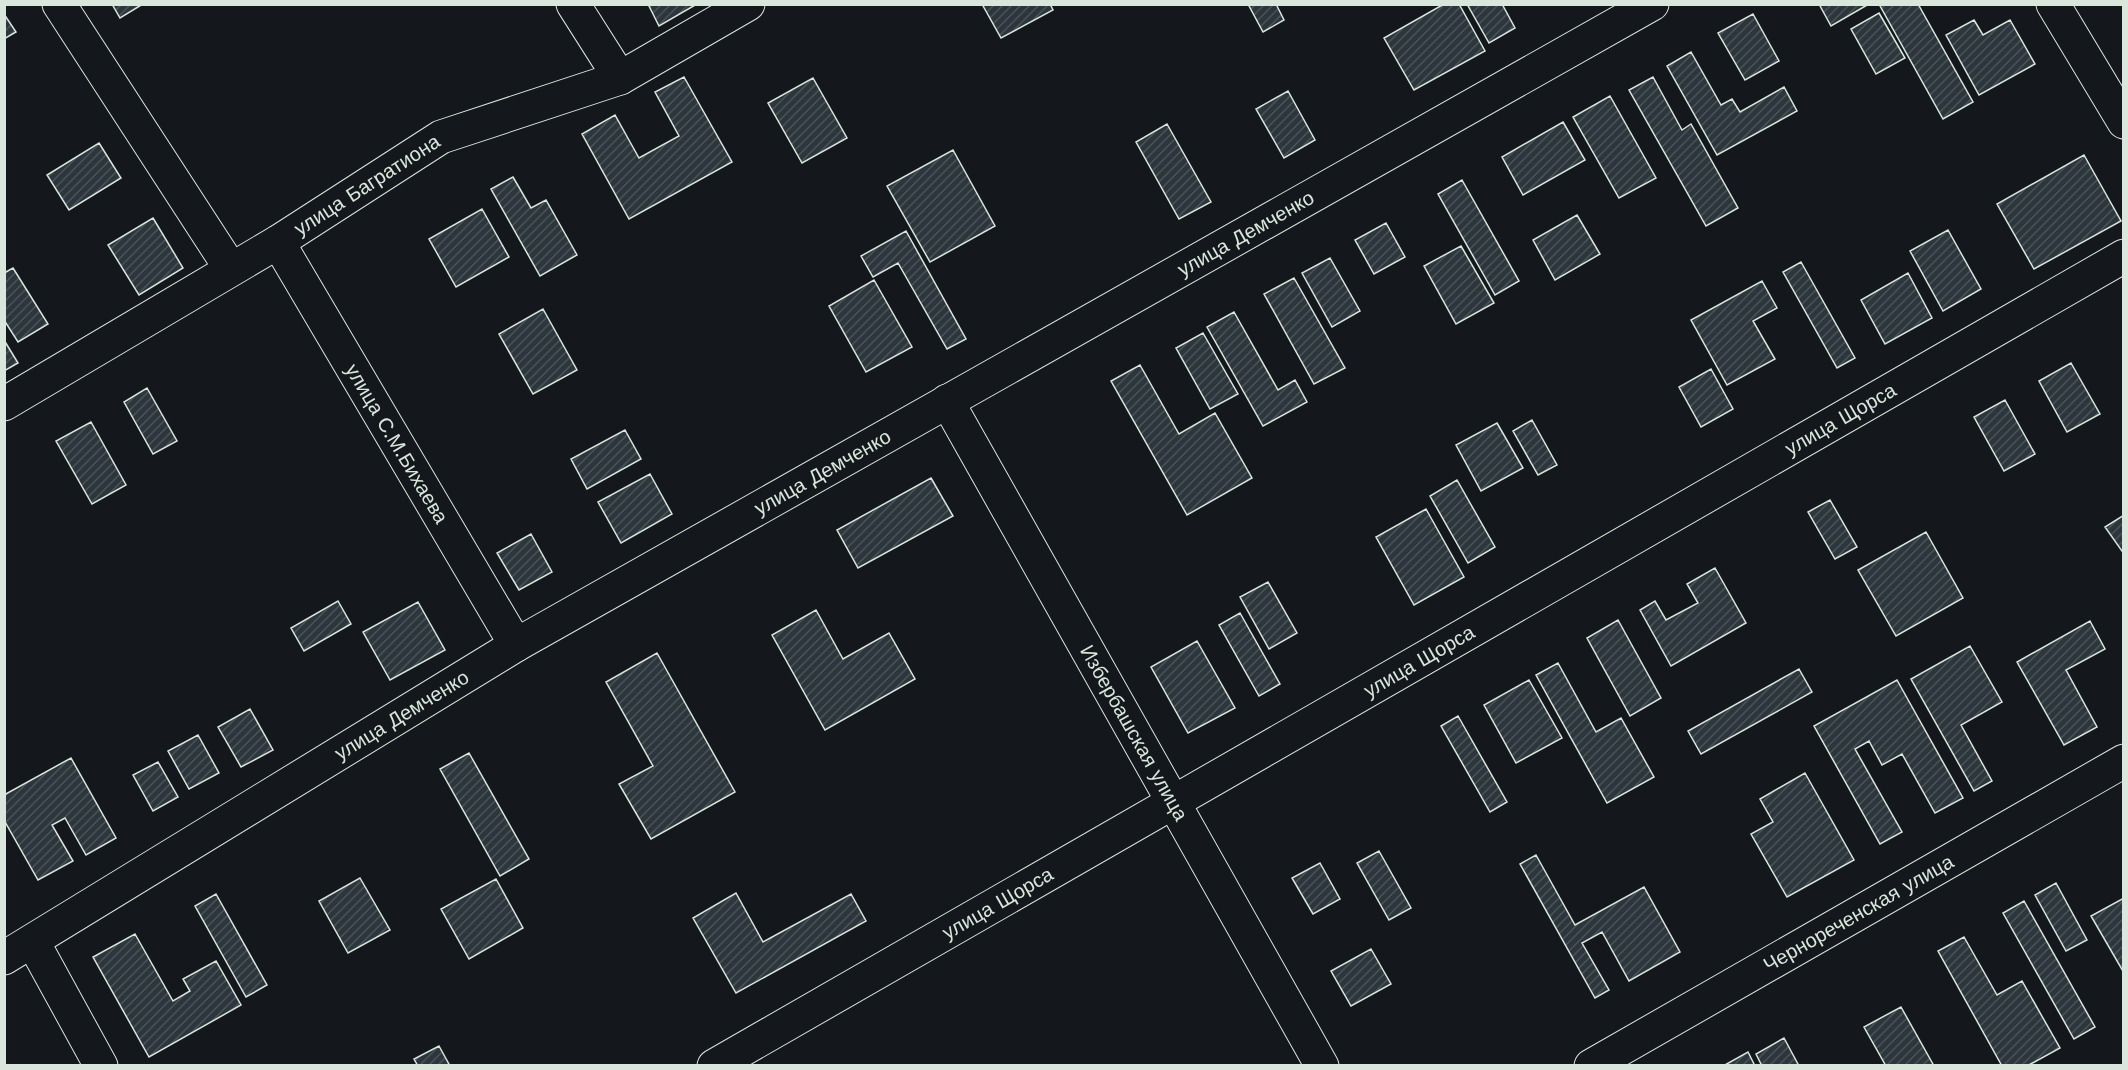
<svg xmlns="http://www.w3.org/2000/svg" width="2128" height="1070" viewBox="0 0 2128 1070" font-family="'Work Sans',sans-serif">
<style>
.building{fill:url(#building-hatch);stroke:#d8e6dc;stroke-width:1.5}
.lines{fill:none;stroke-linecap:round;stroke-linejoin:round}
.minor-casing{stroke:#d8e6dc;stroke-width:35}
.minor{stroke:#14181c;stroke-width:33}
.labels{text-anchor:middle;stroke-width:4.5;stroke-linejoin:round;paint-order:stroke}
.street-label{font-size:20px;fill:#d8e6dc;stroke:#14181c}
</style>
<defs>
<pattern id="building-hatch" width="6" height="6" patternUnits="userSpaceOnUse" patternTransform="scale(1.5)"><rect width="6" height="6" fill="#2c363c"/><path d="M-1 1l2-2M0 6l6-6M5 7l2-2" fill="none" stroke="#4a5358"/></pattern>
</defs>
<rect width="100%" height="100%" fill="#14181c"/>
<path class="building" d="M112 4H143L120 18Z
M648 4H697L659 26Z
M982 4H1050L1053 10 1001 38Z
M1248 4H1276L1284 20 1263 32Z
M1444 4H1459L1485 51 1414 90 1384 38Z
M1467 4H1502L1515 28 1489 43Z
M1819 4H1869L1831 26Z
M1879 4H1918L1973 102 1943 119Z
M1879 13 1905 58 1876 74 1851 29Z
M4 14 16 32 4 39Z
M1753 14 1779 61 1745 80 1718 33Z
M1974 20 1983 35 2010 20 2035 64 1979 95 1946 35Z
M1691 52 1721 105 1732 99 1740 112 1784 87 1797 111 1717 155 1667 66Z
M684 77 732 162 629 219 582 134 615 115 639 158 679 136 655 92Z
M1653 77 1682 130 1691 124 1738 208 1706 226 1629 90Z
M813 78 847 138 802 163 768 103Z
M1288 91 1315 140 1284 158 1256 109Z
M1610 96 1656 178 1619 198 1573 117Z
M1563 122 1585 160 1523 195 1502 157Z
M1167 124 1211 202 1179 219 1136 142Z
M99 143 121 178 69 210 47 175Z
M953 150 995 226 930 262 887 186Z
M2084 155 2121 221 2034 269 1997 204Z
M513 177 531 208 546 200 577 255 540 276 491 189Z
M1462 180 1519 281 1495 295 1438 194Z
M482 209 509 257 456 287 429 239Z
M1577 215 1600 254 1555 280 1533 240Z
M153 218 183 268 139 295 108 245Z
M1386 223 1405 257 1374 274 1355 240Z
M1948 230 1981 289 1943 311 1910 251Z
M906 231 966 339 947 349 898 263 873 277 861 256Z
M1461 246 1494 303 1456 324 1424 266Z
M1330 258 1360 311 1332 327 1302 273Z
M1801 262 1855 358 1837 368 1783 272Z
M13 268 48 324 18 342 4 320V273Z
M1908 273 1932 318 1885 344 1861 300Z
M1294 278 1345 368 1314 384 1264 294Z
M874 280 912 347 866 372 829 306Z
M1762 281 1777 308 1753 321 1775 359 1727 385 1691 320Z
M543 309 577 370 533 394 499 334Z
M1234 312 1278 390 1295 380 1307 402 1263 426 1207 327Z
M1203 333 1238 394 1210 409 1176 348Z
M4 340 18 363 4 371Z
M2071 363 2100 414 2067 432 2039 381Z
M1140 365 1179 434 1215 413 1252 478 1187 515 1111 381Z
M1711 369 1733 409 1701 427 1679 387Z
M147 388 177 441 153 454 124 402Z
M2005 400 2035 454 2004 471 1974 417Z
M1532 420 1557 465 1538 475 1513 431Z
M91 422 126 485 92 504 56 441Z
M1497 423 1523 468 1481 491 1456 445Z
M625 430 641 459 587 489 571 459Z
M650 474 672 514 621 543 598 502Z
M931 478 953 516 858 568 837 530Z
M1457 480 1495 547 1468 563 1430 496Z
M1830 500 1857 547 1835 559 1808 512Z
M1426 509 1464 577 1414 605 1376 537Z
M2124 515V554L2105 527Z
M1926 532 1963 598 1896 636 1858 570Z
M531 534 552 572 519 590 497 553Z
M1715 568 1746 623 1671 666 1640 610 1655 601 1666 620 1698 603 1687 584Z
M1268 582 1297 633 1269 649 1240 597Z
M338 601 351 624 304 651 291 628Z
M418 602 445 650 390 680 363 632Z
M816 610 843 659 889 633 915 679 825 730 772 635Z
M1240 613 1280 684 1259 696 1219 625Z
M1618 620 1661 698 1630 716 1587 638Z
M2090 621 2105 649 2066 670 2097 727 2064 745 2017 662Z
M1197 641 1235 708 1188 733 1151 667Z
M1970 646 2002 702 1961 725 1992 781 1974 791 1911 679Z
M657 653 735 792 651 839 619 784 653 766 606 682Z
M1558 663 1596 732 1621 718 1654 777 1607 803 1536 675Z
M1799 669 1812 692 1701 754 1688 731Z
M1529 680 1562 738 1516 763 1484 705Z
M1897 680 1963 798 1935 813 1902 754 1882 765 1869 741 1855 749 1902 832 1880 844 1814 726Z
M250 709 273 750 241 767 218 727Z
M1458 716 1507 802 1490 812 1441 726Z
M198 735 219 773 189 789 168 751Z
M469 753 529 859 500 876 440 769Z
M71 758 116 838 86 855 65 818 52 825 73 861 38 880 4 820V795Z
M158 762 178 797 153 811 133 775Z
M1805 773 1854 860 1787 897 1751 834 1773 822 1760 799Z
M1379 851 1411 908 1389 920 1357 863Z
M1536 855 1575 925 1644 887 1680 952 1629 981 1602 932 1582 943 1609 990 1595 998 1520 864Z
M1320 863 1340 899 1313 914 1292 878Z
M360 878 390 930 348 953 319 901Z
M496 879 523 928 469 959 441 909Z
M2056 883 2087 940 2066 951 2035 895Z
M736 893 763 942 851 894 866 921 736 993 693 918Z
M216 894 267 985 246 997 195 906Z
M2124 898V973L2091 916Z
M2024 901 2095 1027 2074 1039 2003 913Z
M135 934 173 1001 190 991 183 979 216 961 241 1005 149 1057 93 957Z
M1964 937 1997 995 2022 981 2060 1048 2027 1066H2002L1938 951Z
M1371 949 1391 984 1351 1006 1331 971Z
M1901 1007 1934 1066H1886L1864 1027Z
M1784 1038 1799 1066H1762L1756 1054Z
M439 1046 450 1066H418L414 1059Z
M1748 1052 1755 1066H1723Z"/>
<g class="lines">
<g class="minor-casing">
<g id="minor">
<path d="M59 4 231 269"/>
<path d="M573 4 620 78"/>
<path d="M2053 4 2124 122"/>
<path id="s1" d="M278 242 516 645"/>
<path id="s2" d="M947 401 1322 1066"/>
<path id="s3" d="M4 404 278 242 441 137 620 78 748 4"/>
<path d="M33 942 101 1066"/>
<path id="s4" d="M4 958 516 645 1652 4"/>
<path id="s5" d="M714 1066 2124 256"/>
<path id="s6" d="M1591 1066 2124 761"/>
</g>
</g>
<use href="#minor" class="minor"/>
</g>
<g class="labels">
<g class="street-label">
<text dy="7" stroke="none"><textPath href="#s3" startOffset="424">улица Багратиона</textPath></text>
<text dy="7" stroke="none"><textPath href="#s4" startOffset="1438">улица Демченко</textPath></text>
<text dy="7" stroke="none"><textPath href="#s5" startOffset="1299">улица Щорса</textPath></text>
<text dy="7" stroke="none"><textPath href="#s1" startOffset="234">улица С.М.Бихаева</textPath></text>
<text dy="7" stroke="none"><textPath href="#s4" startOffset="952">улица Демченко</textPath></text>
<text dy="7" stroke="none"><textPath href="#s5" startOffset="813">улица Щорса</textPath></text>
<text dy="7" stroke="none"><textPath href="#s4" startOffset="466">улица Демченко</textPath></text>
<text dy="7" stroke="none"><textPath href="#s2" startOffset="381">Избербашская улица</textPath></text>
<text dy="7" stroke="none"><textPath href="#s5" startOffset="327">улица Щорса</textPath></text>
<text dy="7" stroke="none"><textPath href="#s6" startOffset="308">Чернореченская улица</textPath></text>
</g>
</g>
<rect width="2128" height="1070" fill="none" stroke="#d8e6dc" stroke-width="12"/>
</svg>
